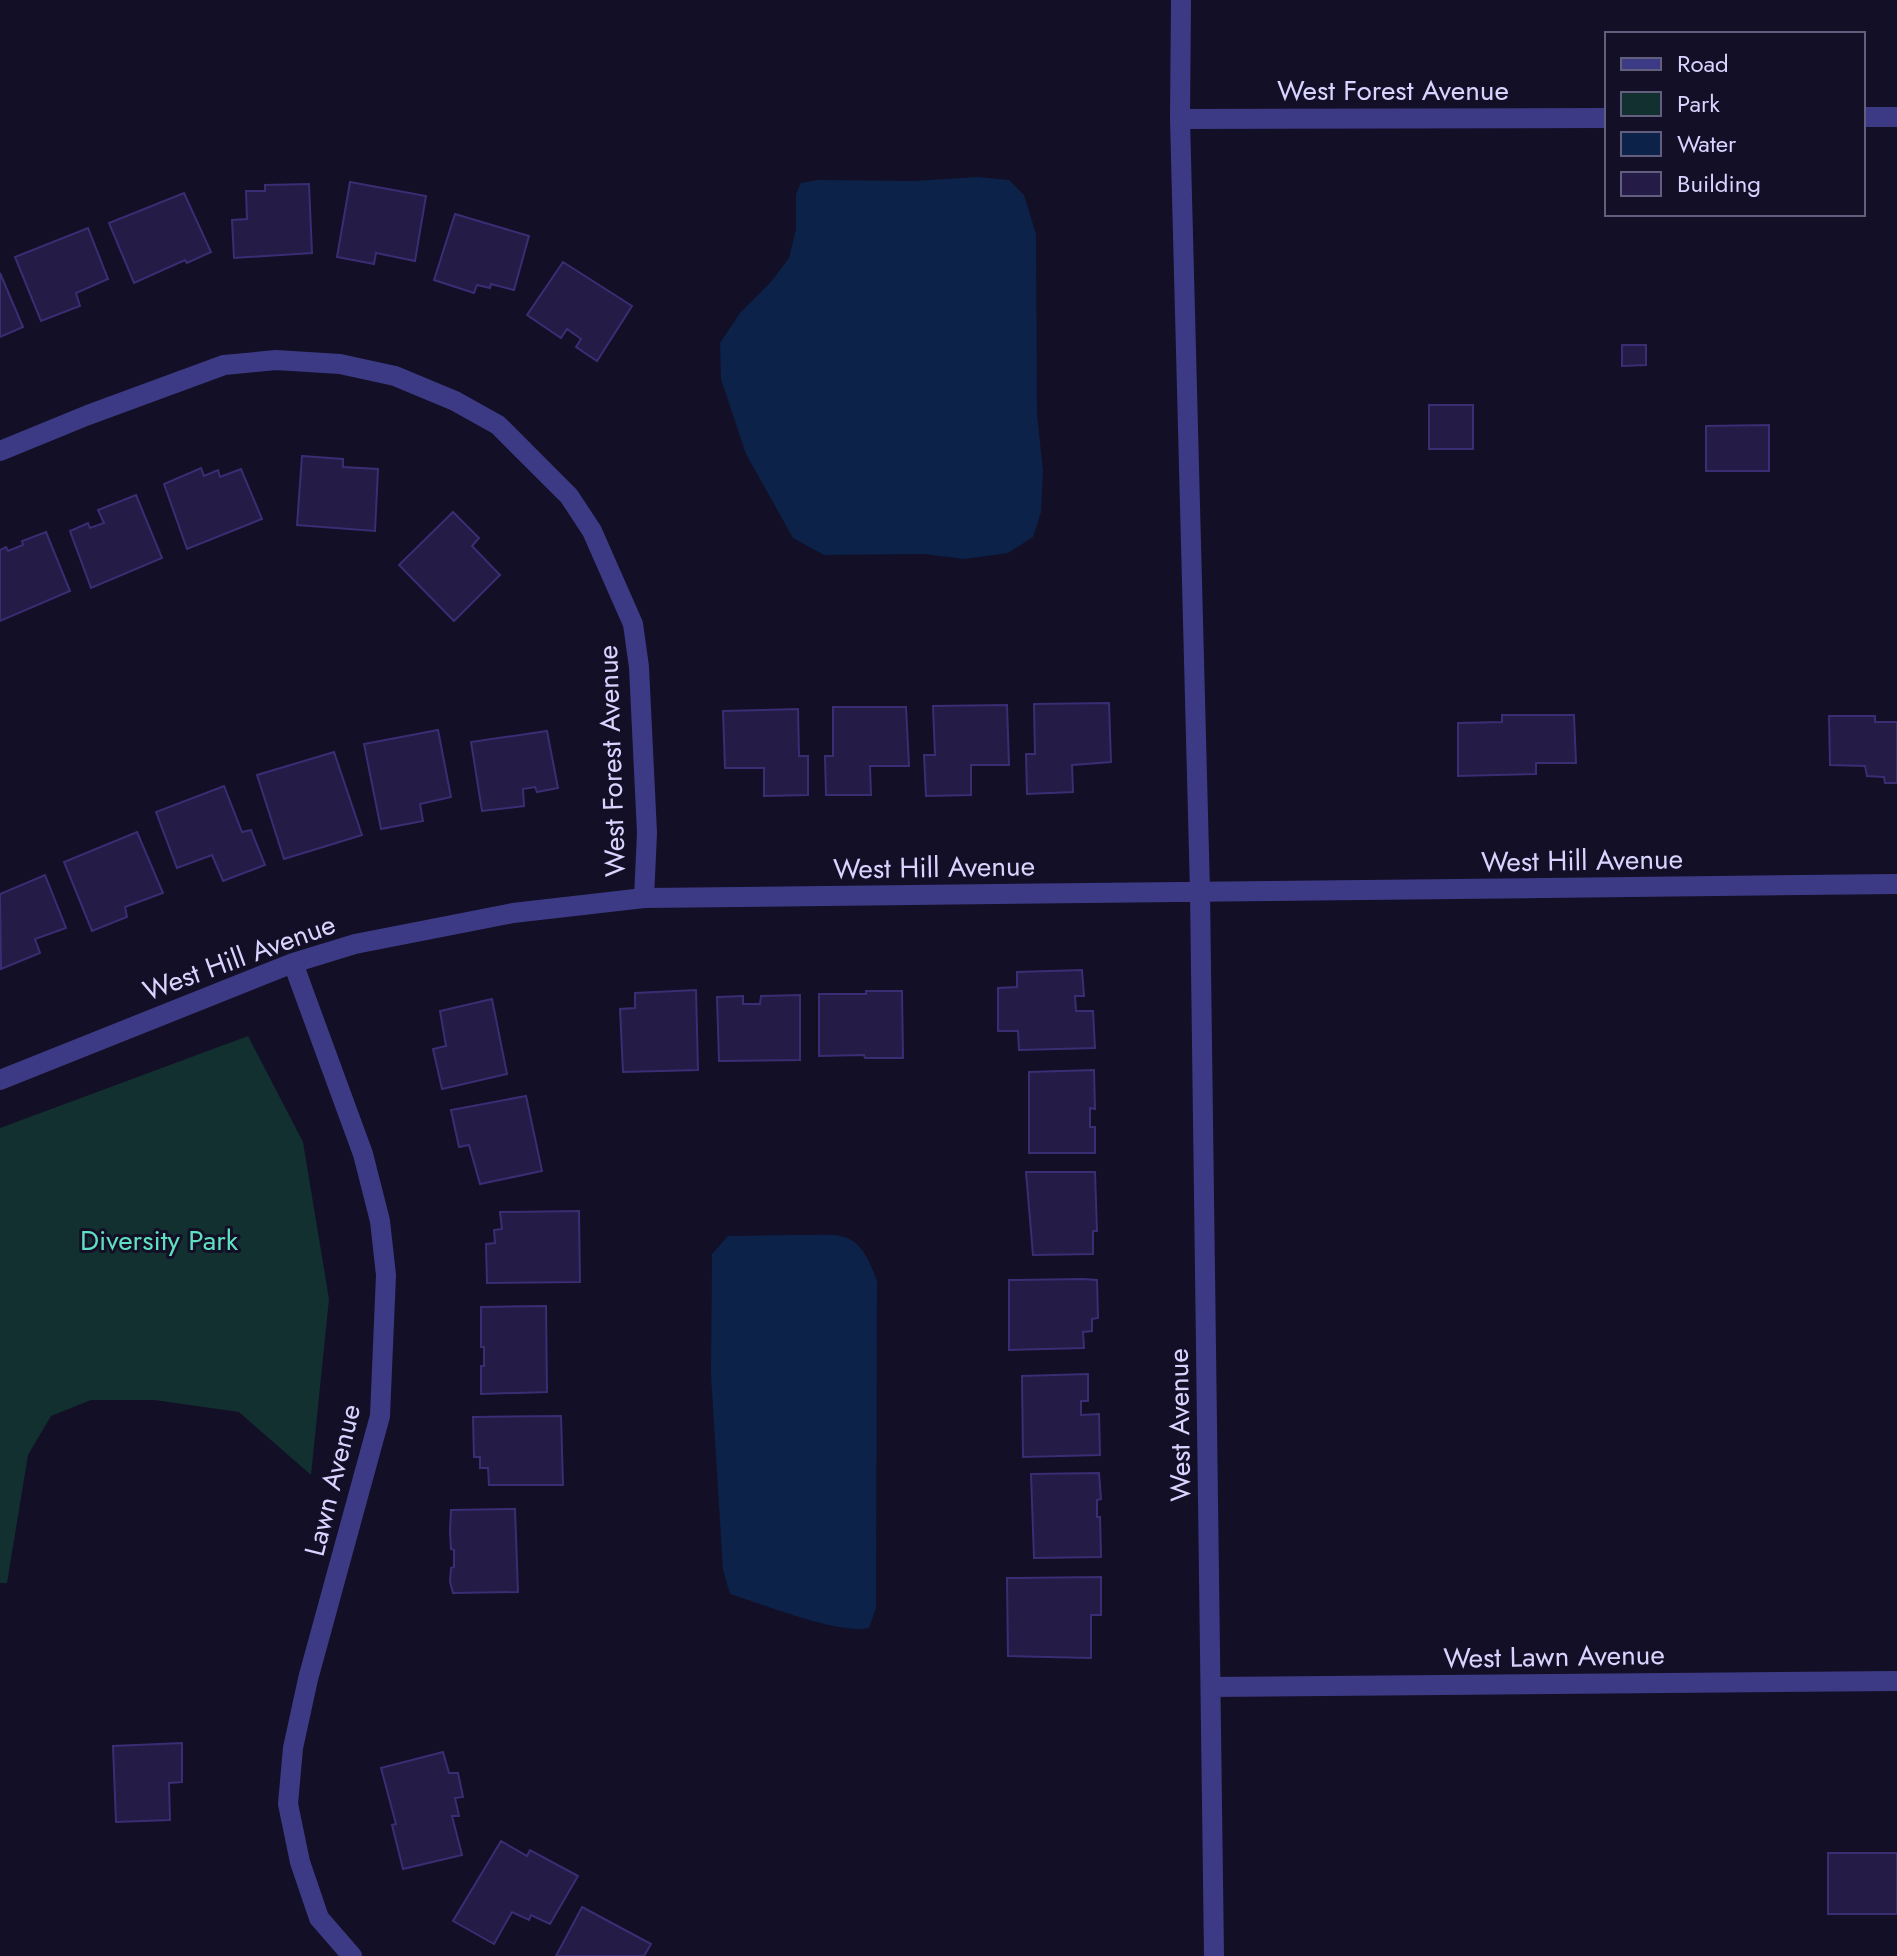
<svg xmlns="http://www.w3.org/2000/svg" width="1897" height="1956" viewBox="0 0 1897 1956" font-family="Jost,sans-serif">
<style>
.green{fill:#12302f}
.water{fill:#0c2248}
.building{fill:#241b47;stroke:#3b2d73;stroke-width:2}
.lines{fill:none;stroke-linecap:round;stroke-linejoin:round}
.minor{stroke:#3d3a85;stroke-width:20}
.labels{text-anchor:middle;stroke-width:6;stroke-linejoin:round;paint-order:stroke}
.street-label{font-size:28px;fill:#d9d4ff;stroke:#130f26}
.park-label{font-size:28px;fill:#5fe0c0;stroke:#130f26}
</style>
<rect width="100%" height="100%" fill="#130f26"/>
<path class="green" d="M248 1036 303 1142 329 1299 311 1475 239 1412 154 1400H91L51 1416 28 1455 7 1583H0V1128Z"/>
<path class="water" d="M978 177 1009 180 1024 195 1036 234 1037 414 1043 471 1041 512 1033 537 1008 553 965 559 924 554 824 555 793 538 746 454 721 379 720 343 740 313 770 283 789 258 796 229V194L801 183 818 180 913 181Z
M790 1235C842 1236 857 1225 877 1281L876 1608 869 1628C839 1635 762 1604 730 1594L723 1570 711 1375 712 1254 728 1236Z"/>
<path class="building" d="M350 182 426 196 415 261 376 253 374 264 337 257Z
M309 184 312 253 234 258 232 220 247 219 246 191H265V185Z
M184 193 211 252 187 263 185 260 134 283 109 223Z
M455 214 529 236 514 290 491 284 490 288 477 285 474 293 434 280Z
M88 228 108 279 76 293 80 306 41 321 15 257Z
M563 262 632 306 597 361 576 347 581 339 567 329 561 338 527 315Z
M0 273 23 327 0 337Z
M1622 345H1646V365L1622 366Z
M1429 405H1473V449H1429Z
M1769 425V471H1706V426Z
M302 456 343 459V467L378 469 375 531 297 525Z
M201 468 204 476 218 470 220 477 241 469 262 519 187 549 164 484Z
M136 495 162 558 91 588 70 531 88 523 90 528 104 523 98 510Z
M453 512 479 538 472 546 500 575 454 621 399 565Z
M46 532 70 591 0 621V550L6 547 8 551 23 545 22 541Z
M1109 703 1111 762 1072 765 1073 792 1027 794 1026 754H1035L1034 704Z
M1007 705 1009 765H971V795L926 796 924 755H935L933 706Z
M833 707H906L909 766H870L871 795H826L825 756H833Z
M798 709 799 756H808V795L764 796V768H725L723 711Z
M1502 715H1574L1576 763H1536V774L1458 776V723L1502 722Z
M1829 716H1875V722H1897V783H1885L1884 777 1867 776 1865 766 1830 765Z
M438 730 451 797 420 804 423 821 381 829 364 744Z
M547 731 558 788 537 792 535 787 523 789 524 806 482 811 471 742Z
M334 752 362 835 284 859 257 775Z
M224 786 242 832 251 830 265 865 223 881 212 855 177 868 156 812Z
M137 832 163 893 125 907 127 917 92 931 64 862Z
M45 875 66 928 35 939 40 953 1 969 0 894Z
M1082 970 1084 996H1075L1076 1011H1093L1095 1048 1019 1050 1018 1031H998V988L1017 987V972Z
M696 990 698 1070 623 1072 620 1009 635 1008V993Z
M866 991H902L903 1058H865L864 1055 819 1056V994H866Z
M800 995V1060L719 1061 717 997 743 996V1004H760L761 996Z
M492 999 507 1074 442 1089 433 1049 446 1046 440 1011Z
M1094 1070 1095 1109 1090 1108V1127H1095V1153H1029V1072Z
M526 1096 542 1171 480 1184 469 1145 459 1147 451 1110Z
M1026 1172H1095L1097 1231H1093V1254L1033 1255Z
M579 1211 580 1282 487 1283 486 1244 495 1243 494 1230 502 1229 500 1212Z
M1083 1279 1097 1280 1098 1318 1092 1319V1331L1083 1332 1084 1348 1009 1350V1280Z
M546 1306 547 1392 481 1394V1366H484V1347H481V1307Z
M1088 1374V1401H1081V1415L1099 1414 1100 1455 1023 1457 1022 1376Z
M561 1416 563 1485H489L488 1468H480V1457H474L473 1417Z
M1099 1473 1101 1499 1097 1500V1517H1100L1101 1557 1034 1558 1031 1474Z
M515 1509 518 1592 453 1593 450 1582 451 1568 454 1567V1550L451 1549 450 1531 451 1510Z
M1101 1577V1615H1091V1658L1008 1656 1007 1578Z
M182 1743V1782L169 1783 170 1820 116 1822 113 1746Z
M443 1752 449 1773H458L463 1797 455 1798 459 1816H452L462 1855 403 1869 392 1825 396 1824 381 1768Z
M501 1841 527 1856 530 1850 578 1876 550 1924 531 1915 529 1920 512 1912 494 1944 453 1921Z
M1828 1853H1897V1914H1828Z
M582 1907 651 1944 644 1956H556Z"/>
<g class="lines">
<path class="minor" d="M1181 0 1180 119 1200 892 1214 1956
M1863 117H1897
M1180 119 1607 118
M0 451 88 415 224 365 276 360 340 364 395 376 455 401 498 425 569 496 592 531 633 624 639 667 647 833 644 898
M293 963 363 1154 380 1221 386 1275 380 1416 308 1679 293 1748 288 1804 300 1862 319 1918 352 1956
M0 1080 293 963 355 944 513 913 644 898 1897 884
M1211 1687 1897 1681"/>
</g>
<g class="labels">
<g class="street-label">
<text x="1393" y="100">West Forest Avenue</text>
<text transform="translate(611 761) rotate(-92)" y="10">West Forest Avenue</text>
<text transform="translate(1582 860) rotate(-1)" y="10">West Hill Avenue</text>
<text transform="translate(934 867) rotate(-1)" y="10">West Hill Avenue</text>
<text transform="translate(239 957) rotate(-20)" y="10">West Hill Avenue</text>
<text transform="translate(1179 1425) rotate(-91)" y="10">West Avenue</text>
<text transform="translate(332 1480) rotate(-76)" y="10">Lawn Avenue</text>
<text transform="translate(1554 1656) rotate(-1)" y="10">West Lawn Avenue</text>
</g>
<g class="park-label">
<text x="159" y="1250">Diversity Park</text>
</g>
</g>
<rect x="1605" y="32" width="260" height="184" fill="#130f26" stroke="#625e7d" stroke-width="2"/>
<rect x="1621" y="58" width="40" height="12" fill="#3d3a85" stroke="#625e7d" stroke-width="2"/>
<text x="1677" y="72" font-size="24" fill="#d9d4ff">Road</text>
<rect x="1621" y="92" width="40" height="24" fill="#12302f" stroke="#625e7d" stroke-width="2"/>
<text x="1677" y="112" font-size="24" fill="#d9d4ff">Park</text>
<rect x="1621" y="132" width="40" height="24" fill="#0c2248" stroke="#625e7d" stroke-width="2"/>
<text x="1677" y="152" font-size="24" fill="#d9d4ff">Water</text>
<rect x="1621" y="172" width="40" height="24" fill="#241b47" stroke="#625e7d" stroke-width="2"/>
<text x="1677" y="192" font-size="24" fill="#d9d4ff">Building</text>
</svg>
